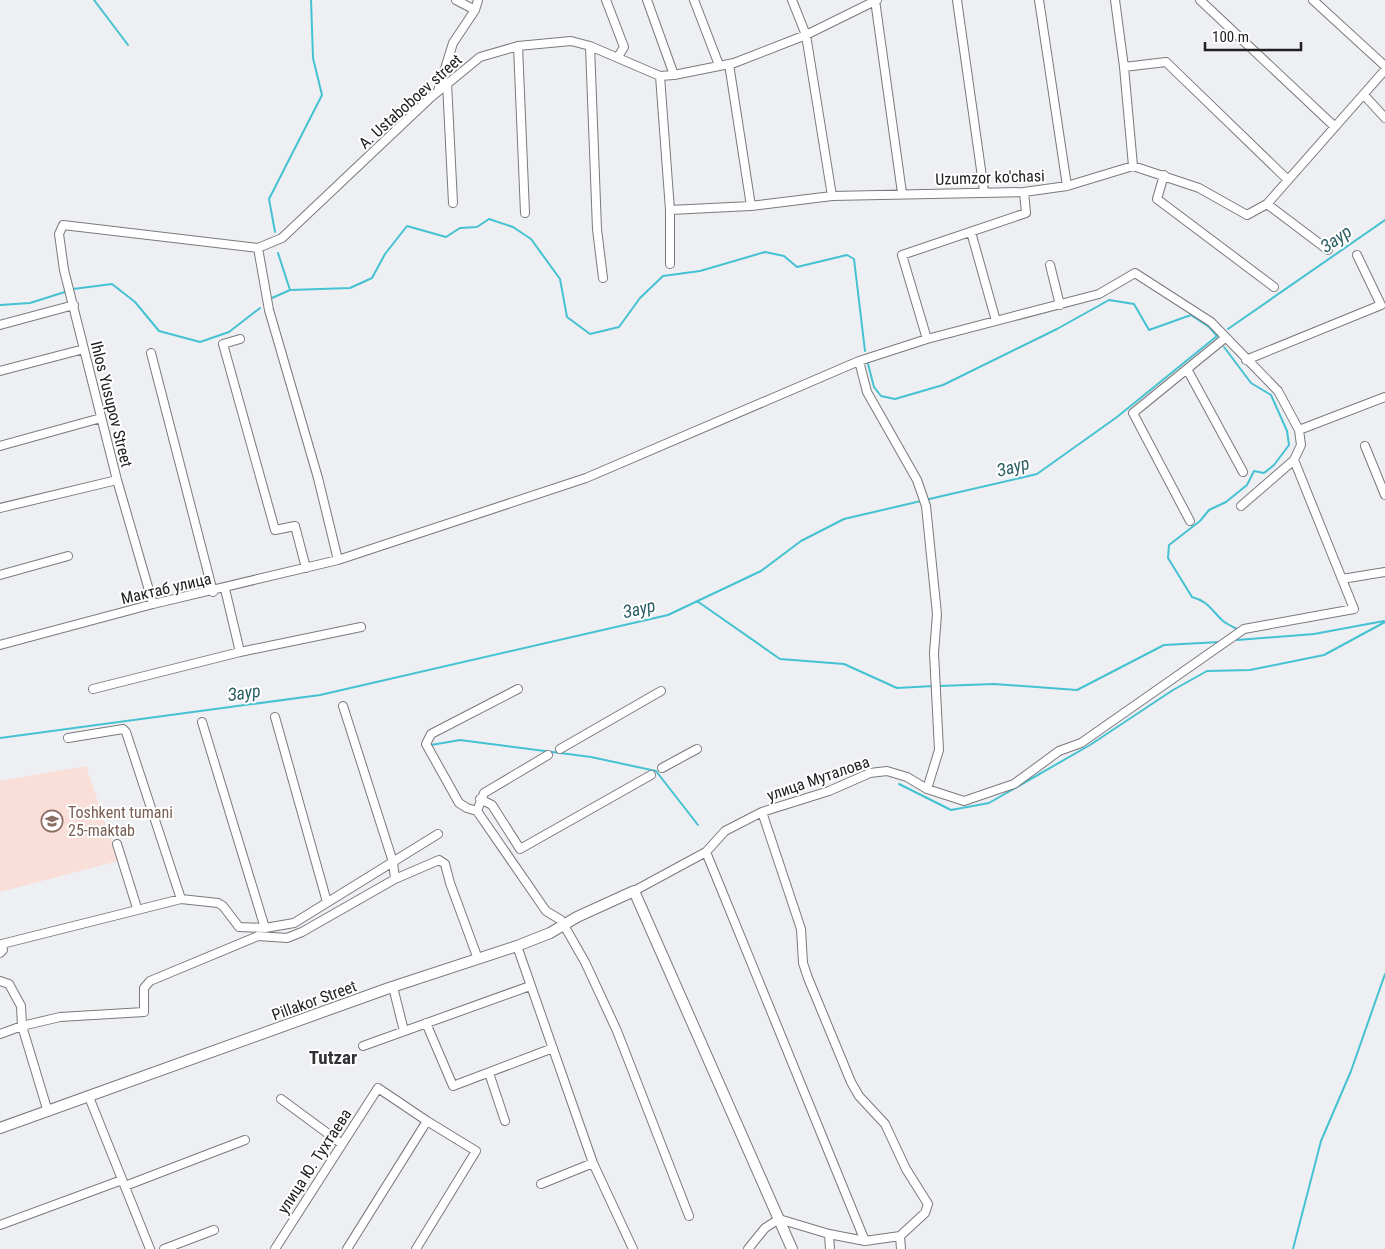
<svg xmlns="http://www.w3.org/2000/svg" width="1385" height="1249" viewBox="0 0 1385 1249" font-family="'Roboto Condensed',sans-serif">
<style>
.education{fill:#f9dfd8}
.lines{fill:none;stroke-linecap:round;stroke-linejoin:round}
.stream{stroke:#44c2d1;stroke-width:2}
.minor-casing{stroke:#797a7e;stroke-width:10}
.tertiary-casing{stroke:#797a7e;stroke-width:12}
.minor{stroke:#fff;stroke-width:8}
.tertiary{stroke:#fff;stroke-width:10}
.labels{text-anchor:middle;stroke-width:4;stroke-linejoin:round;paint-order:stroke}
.street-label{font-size:16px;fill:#212123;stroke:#fff}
.education-label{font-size:16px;fill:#785e54;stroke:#fff;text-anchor:start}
.water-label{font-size:18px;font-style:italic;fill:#2c5f66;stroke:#fff}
.quarter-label{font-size:19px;font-weight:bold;fill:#313236;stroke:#fff}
</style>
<rect width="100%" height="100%" fill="#eeeff3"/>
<path class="education" d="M86 766 118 861 0 892V781Z"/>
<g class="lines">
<path class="stream" d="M94 0 128 45
M275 232 269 199 322 95 313 58 311 0
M278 253 290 290
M73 289 112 284 135 302 159 331 200 342 229 332 260 308
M272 298 290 290 350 288 372 278 385 254 407 226 446 237 460 228 477 227 489 219 513 227 531 239 560 279 567 317 590 334 619 327 640 298 663 276 700 271 765 252 784 256 797 267 847 255 854 259 865 351
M0 305 30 303 68 291
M1228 329 1385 220
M1224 347 1251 383 1271 395 1287 431 1289 445 1274 465 1264 473 1254 471 1247 485 1226 502 1209 510 1200 521 1169 545 1168 558 1192 597C1208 601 1212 611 1223 621 1227 624 1233 627 1237 629
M868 364 874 387 881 396 895 399 943 385 1057 329 1109 300 1134 304 1149 330 1191 315 1209 327 1217 336 1117 417 1037 474 925 500
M697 601 780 659 844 664 897 688 934 686
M1237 640 1314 634 1384 621
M939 686 994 684 1077 690 1164 645 1220 642
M0 738 320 695 668 615 761 571 801 541 844 519 921 501
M431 745 460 740 591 757 656 771 698 825
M899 784 951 810 989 803 1090 745 1173 690 1207 671 1250 670 1324 655 1385 622
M1293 1249 1321 1141 1351 1071 1385 974"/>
<g class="minor-casing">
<path id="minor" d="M456 0 475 10
M606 0 624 47 618 57
M647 0 674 75
M694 0 719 65
M792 0 806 35 832 196
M875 0 902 193
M957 0 984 191
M1039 0 1067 186
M1115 0 1124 67 1133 166
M1200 0 1335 127
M1313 0 1385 66
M518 46 525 213
M590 46 597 229 603 278
M729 64 751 206
M1124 67 1166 62 1288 180
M660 76 670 210V264
M447 83 453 203
M438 91 453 43 475 10 478 0
M1364 95 1385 118
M1164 175 1157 199 1274 287
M1267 204 1328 250
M670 210 751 206 832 196 1024 192 1067 186 1133 166 1199 188 1247 215 1267 204 1385 70
M971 232 996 321
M258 248 269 310 318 478 338 560
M1050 265 1060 305
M0 325 74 305
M240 339 223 344 275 530 295 526 306 568
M927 339 902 255 1026 213 1024 192
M151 353 213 592
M1246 360 1381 305 1357 255
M859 361 867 392 917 480 926 506 937 614 934 653 939 750 927 789
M1187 369 1243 472
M0 371 84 349
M1299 430 1385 397
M0 446 101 418
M1365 446 1385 495
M117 480 153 604
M0 508 117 480 64 270 59 234 63 225 258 248 282 238 429 99 480 57 518 46 571 41 590 46 660 76 674 75 734 63 806 35 877 0
M1190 521 1133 413 1225 338
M0 575 68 556
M1342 579 1385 572
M225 589 240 652
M0 645 153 604 338 560 586 478 859 361 927 339 1099 294 1135 273 1211 322 1278 391 1299 430 1301 445 1294 460 1241 506
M93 689 240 652 361 627
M518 689 431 734 426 744 459 803 467 808 477 811 484 793 548 755
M275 717 327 902
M202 722 265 928
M68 738 123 729 126 732 181 899
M560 749 661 691
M662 768 697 749
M480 799 492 805 520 849 651 775
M477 811 546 911 561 920 585 962 617 1031 689 1216
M117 844 137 908
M706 852 865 1241
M395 879 439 860 445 864 450 883 478 959
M634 891 706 852 725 831 762 812 829 791 870 773 887 771 907 777 927 789 964 801 1014 784 1059 751 1081 743 1244 629 1354 609 1294 460
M2 944 181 899 218 903 223 906 239 927 265 928 294 923 438 834
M517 946 593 1163 633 1249
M0 953 3 950 2 944
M0 981 9 984 21 1006 22 1026 48 1112
M393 987 404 1031
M426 1023 453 1086 553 1048
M0 1034 22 1026 60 1017 144 1012V988L150 981 258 936 287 938 302 932 395 879 393 862 343 706
M363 1046 530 986
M489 1073 505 1121
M89 1097 150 1249
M281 1099 342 1144
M541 1184 593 1163
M125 1186 245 1140
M0 1225 122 1180
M829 1234 830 1249
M900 1236 901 1249
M164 1249 214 1230
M275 1249 378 1088 427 1121 476 1151 416 1249
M347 1249 427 1121
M748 1249 765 1228 779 1219 829 1234 865 1241 900 1236 925 1213 928 1204 906 1169 885 1124 859 1096 851 1082 808 978 803 963 801 929 762 812"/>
</g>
<g class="tertiary-casing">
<path id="tertiary" d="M0 1128 389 988 517 946 550 933 577 917 634 891 792 1249"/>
</g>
<use href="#minor" class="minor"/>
<use href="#tertiary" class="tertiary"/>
</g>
<defs>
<g id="school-ring" transform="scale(1.125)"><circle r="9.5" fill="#fff" stroke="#8d6e63" stroke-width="1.5"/><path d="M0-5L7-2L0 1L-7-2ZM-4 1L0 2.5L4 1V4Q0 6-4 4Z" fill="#8d6e63"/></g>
</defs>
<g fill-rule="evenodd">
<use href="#school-ring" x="52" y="821"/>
</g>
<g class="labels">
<g class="street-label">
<text transform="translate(410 101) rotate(-42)" y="6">A. Ustaboboev street</text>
<text transform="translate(990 177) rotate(-2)" y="6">Uzumzor ko'chasi</text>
<text transform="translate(112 404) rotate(76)" y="6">Ihlos Yusupov Street</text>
<text transform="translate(166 588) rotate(-13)" y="6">Мактаб улица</text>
<text transform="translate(818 778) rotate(-19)" y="6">улица Муталова</text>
<text transform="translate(314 1000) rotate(-20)" y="6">Pillakor Street</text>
<text transform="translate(314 1161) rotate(-57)" y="6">улица Ю. Тухтаева</text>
</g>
<g class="education-label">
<text x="68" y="818">Toshkent tumani<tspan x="68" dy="18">25-maktab</tspan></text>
</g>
<g class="water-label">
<text transform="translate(1336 239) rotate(-35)" y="6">Заур</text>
<text transform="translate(1013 467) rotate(-15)" y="6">Заур</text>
<text transform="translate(639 609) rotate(-13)" y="6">Заур</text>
<text transform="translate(244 693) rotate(-8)" y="6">Заур</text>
</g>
<g class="quarter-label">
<text x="333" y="1064">Tutzar</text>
</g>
</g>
<path d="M1205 42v8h96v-8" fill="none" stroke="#212123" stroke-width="2.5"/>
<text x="1212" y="42" font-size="15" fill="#212123" stroke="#ffffff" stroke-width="4" paint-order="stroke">100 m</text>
</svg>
